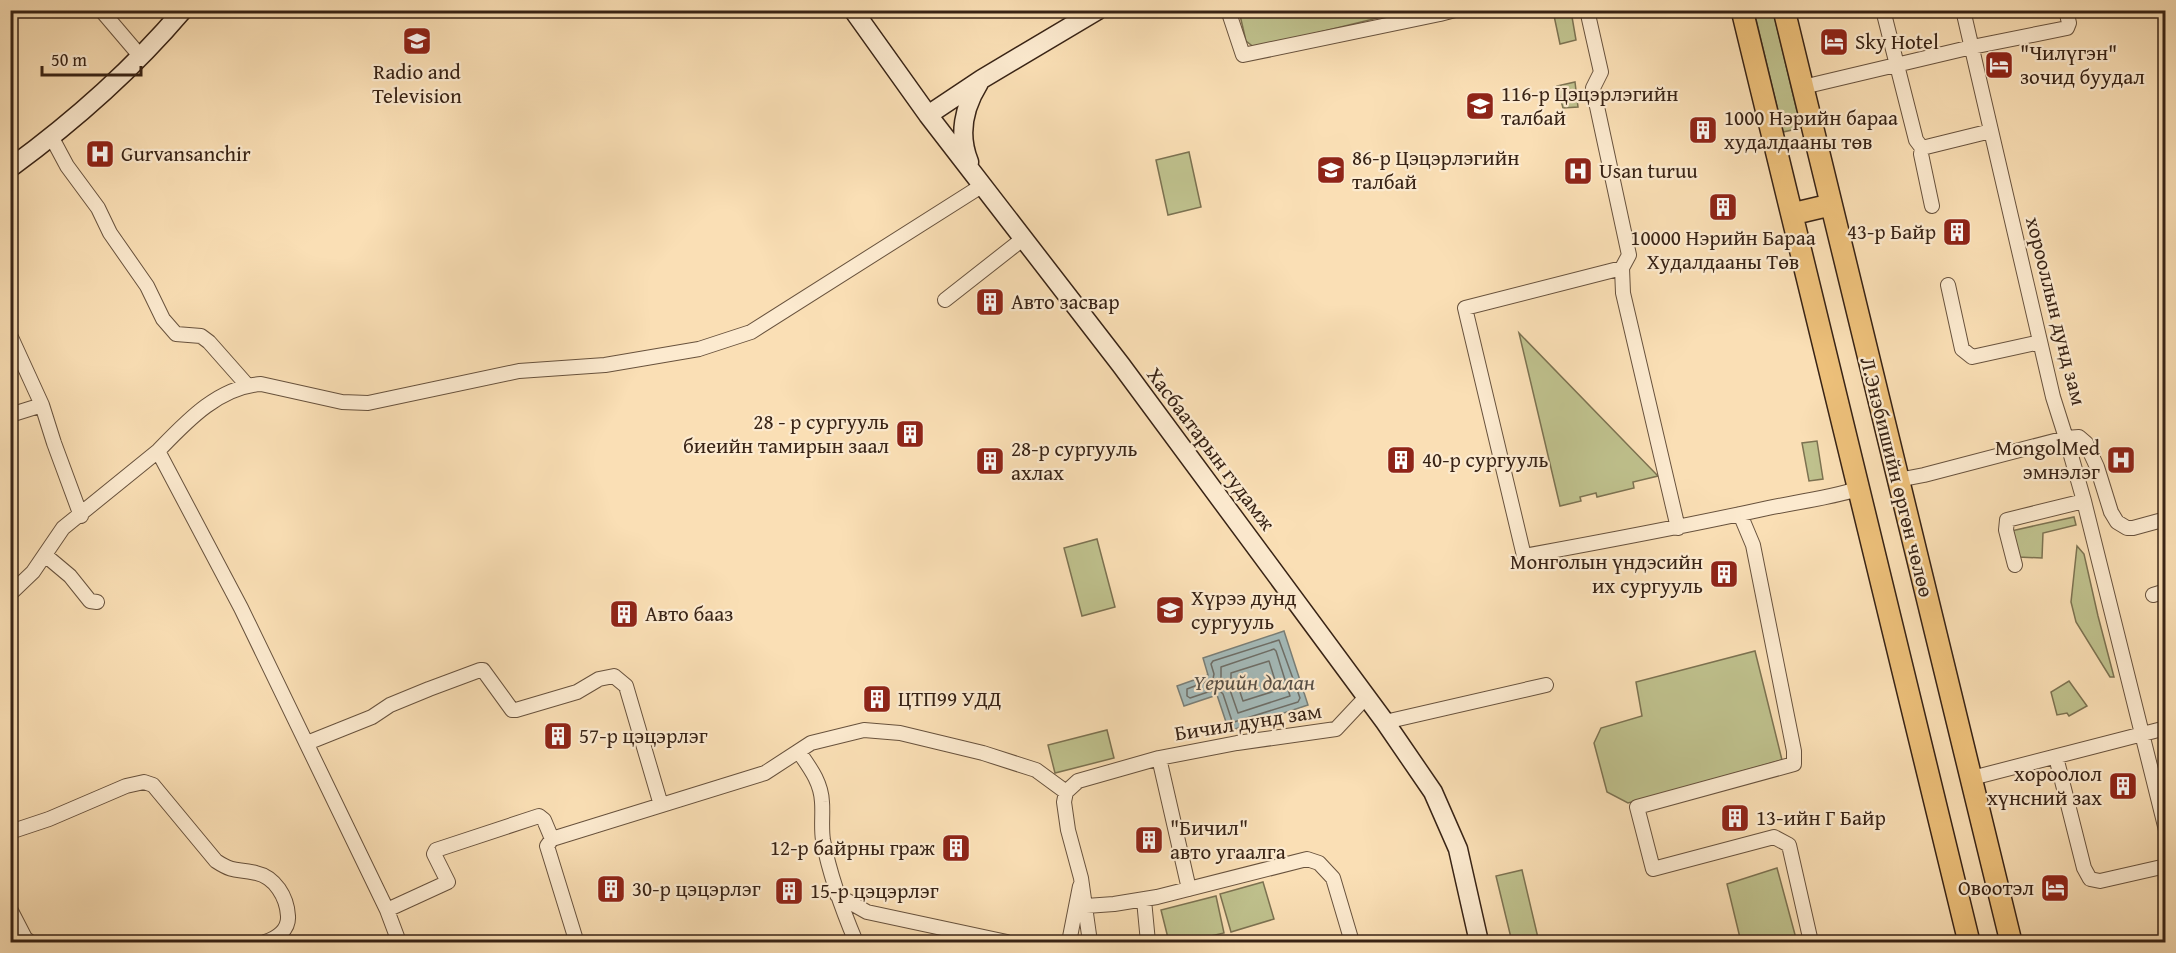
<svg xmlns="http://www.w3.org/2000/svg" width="2176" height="953" viewBox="0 0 2176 953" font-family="'Gentium Book Plus',serif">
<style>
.green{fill:#bfc18d;stroke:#7c7251;stroke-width:1.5}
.water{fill:#a4bab9;stroke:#797e77;stroke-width:1.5}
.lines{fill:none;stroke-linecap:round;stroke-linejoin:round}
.shore{stroke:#6e6e67;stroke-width:1.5}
.street-casing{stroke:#68523d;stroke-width:16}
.secondary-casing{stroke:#382315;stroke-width:21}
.primary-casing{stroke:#382315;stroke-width:24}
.street{stroke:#fceacf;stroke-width:14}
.secondary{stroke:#fceacf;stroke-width:18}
.primary{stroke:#edc07a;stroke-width:21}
.labels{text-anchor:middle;stroke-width:4.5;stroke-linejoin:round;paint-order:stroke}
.poi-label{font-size:21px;fill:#382315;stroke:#fceacf;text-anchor:start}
.street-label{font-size:21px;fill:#382315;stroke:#fceacf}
.water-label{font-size:22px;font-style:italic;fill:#585046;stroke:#fceacf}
</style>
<rect width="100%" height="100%" fill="#fadfb5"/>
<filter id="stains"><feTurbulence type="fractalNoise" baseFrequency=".00333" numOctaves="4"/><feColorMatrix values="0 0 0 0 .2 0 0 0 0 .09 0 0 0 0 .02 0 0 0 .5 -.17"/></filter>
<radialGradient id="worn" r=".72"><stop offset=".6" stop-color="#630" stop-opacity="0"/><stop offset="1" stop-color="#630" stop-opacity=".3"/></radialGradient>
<path class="green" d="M1243 10H1398V13L1255 48 1246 41 1239 11Z
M1553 11H1571L1576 40 1560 44Z
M1754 11H1773L1801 128 1783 132Z
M1575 82 1578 107 1563 108 1557 86Z
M1189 152 1201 207 1168 215 1156 160Z
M1519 333 1658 476 1633 482 1634 488 1597 497 1596 493 1580 497 1581 501 1560 506Z
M1817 441 1823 479 1809 481 1802 443Z
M2074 517 2076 525 2043 533 2042 558 2018 557 2011 531Z
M1097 539 1115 607 1082 616 1064 548Z
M2077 546 2084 554 2098 616 2114 677H2110L2076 622 2071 602Z
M1755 651 1782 760 1628 803 1607 792 1594 743 1601 728 1642 716 1636 682Z
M2069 681 2087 706 2069 716 2067 713 2057 715 2051 692Z
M1107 730 1114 758 1055 773 1048 745Z
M1777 868 1797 942H1741L1727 884Z
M1522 870 1539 942H1512L1496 876Z
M1263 882 1274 919 1231 932 1220 894Z
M1216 896 1224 933 1185 942H1169L1161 910Z"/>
<path class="water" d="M1284 631 1308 705 1229 731 1217 695 1184 706 1177 686 1208 675 1203 658Z"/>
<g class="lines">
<path class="shore" d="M1279 640 1300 698 1298 702 1234 722 1232 721 1223 694 1220 691 1214 690 1190 698 1187 696V689L1213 679 1214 674 1211 664 1213 661Z
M1274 649 1276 651 1290 696 1238 713 1230 690 1221 682V667Z
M1269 661 1278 690 1243 701 1238 686 1231 678V673Z"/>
<g class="street-casing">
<path id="street" d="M101 10 141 57
M1228 10 1243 55 1440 14
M1439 10 1440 14 1455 10
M1587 10 1601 72 1593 88 1629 255 1622 268 1623 293 1678 528
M1883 10 1916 140 1922 148
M1963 10 2053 397 2066 438 2084 501 2166 830
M1803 87 1972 47 2067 28 2069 23 2066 10
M52 138 67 166 98 208 110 233 147 286 163 319 176 334 201 336 209 342 247 385
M1932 206 1921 154 1922 148 1991 131
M1622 268 1465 308 1524 556C1606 541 1687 526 1768 508 1798 502 1828 498 1858 489
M1948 285 1962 349 1972 357 2040 342
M945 300 1024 238
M10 335 42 405 54 443 81 516
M10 415 42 405
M158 451C186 422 218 387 261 384L342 402 368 403 519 371 605 365 699 349 751 332 983 185
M1898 480 1924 475 2066 438 2079 437 2086 443 2097 467 2111 512 2117 522 2127 528H2133L2166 519
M1740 514 1753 545 1794 751V764L1637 807 1653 869 1774 837 1789 845 1811 942
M45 555 70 576 90 601 97 602
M2015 565 2006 530 2007 520 2084 501
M10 594 33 572 63 528 158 451 241 608 387 910 399 942
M2153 595 2166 591
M1385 722 1546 685
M307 743 372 717 390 705 429 689 480 670H483L512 710H516L577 692 599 679 614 676 626 686 661 805
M799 752C810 768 821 782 822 802 823 814 821 828 823 840 830 876 842 909 856 942
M2056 757 2084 868 2090 879 2100 881 2166 866
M1159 758 1189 889
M1972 778 2166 728
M10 832 49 819 126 786 144 782 153 785 216 861C236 874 237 868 256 873 275 877 287 897 288 916 289 930 277 938 265 942
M837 895 867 912 1007 942
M1144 900 1148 942
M1086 906 1114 904 1157 897 1307 859 1319 863 1333 878 1352 942
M10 909 25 938 30 942
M387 910 448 882 434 854 436 850 539 816 544 820 552 839
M575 942 576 940 547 846 552 839 765 773 811 743 864 730 900 733 983 753 1036 770 1066 792
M1069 942 1080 886
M1090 942 1081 878 1068 830 1064 802 1066 792 1078 781 1159 758 1237 743 1336 729 1366 697"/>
</g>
<g class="secondary-casing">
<path id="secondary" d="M853 10 928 115 1121 365 1385 722 1433 792 1458 849 1479 942
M928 115 982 79 1098 10
M969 162C958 135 964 107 979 83
M10 168C73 122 132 70 183 10"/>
</g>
<g class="primary-casing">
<path id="primary" d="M1742 10 1969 942
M1784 10 2011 942
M1792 214 1830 205"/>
</g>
<use href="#street" class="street"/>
<use href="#secondary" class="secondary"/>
<use href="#primary" class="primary"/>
</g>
<defs>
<g id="university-square" transform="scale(1.5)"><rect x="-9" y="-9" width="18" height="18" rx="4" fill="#8f2418" stroke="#fceacf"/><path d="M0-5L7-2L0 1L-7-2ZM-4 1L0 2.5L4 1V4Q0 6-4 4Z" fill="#fff"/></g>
<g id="hotel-square" transform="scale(1.5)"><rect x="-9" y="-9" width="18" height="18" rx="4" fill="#8f2418" stroke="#fceacf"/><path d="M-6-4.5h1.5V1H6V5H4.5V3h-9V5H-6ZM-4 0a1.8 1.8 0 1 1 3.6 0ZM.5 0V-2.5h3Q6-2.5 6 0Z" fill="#fff"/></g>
<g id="school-square" transform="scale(1.5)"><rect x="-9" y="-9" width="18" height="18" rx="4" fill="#8f2418" stroke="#fceacf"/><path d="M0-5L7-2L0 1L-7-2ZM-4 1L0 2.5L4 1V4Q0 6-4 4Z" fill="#fff"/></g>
<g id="building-square" transform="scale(1.5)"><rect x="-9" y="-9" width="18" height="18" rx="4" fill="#8f2418" stroke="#fceacf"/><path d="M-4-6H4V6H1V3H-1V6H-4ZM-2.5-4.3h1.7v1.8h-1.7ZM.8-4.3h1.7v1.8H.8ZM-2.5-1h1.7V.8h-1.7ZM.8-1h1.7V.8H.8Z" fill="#fff"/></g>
<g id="hospital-square" transform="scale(1.5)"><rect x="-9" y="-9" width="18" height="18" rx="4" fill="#8f2418" stroke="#fceacf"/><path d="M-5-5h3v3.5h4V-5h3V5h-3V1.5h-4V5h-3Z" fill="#fff"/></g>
</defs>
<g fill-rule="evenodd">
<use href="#university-square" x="417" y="41"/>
<use href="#hotel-square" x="1834" y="42"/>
<use href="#hotel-square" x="1999" y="65"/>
<use href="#school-square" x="1480" y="106"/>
<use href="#building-square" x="1703" y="130"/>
<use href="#hospital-square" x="100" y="154"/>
<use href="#school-square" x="1331" y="170"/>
<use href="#hospital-square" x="1578" y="171"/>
<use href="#building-square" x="1723" y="207"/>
<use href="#building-square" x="1957" y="232"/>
<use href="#building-square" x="990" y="302"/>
<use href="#building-square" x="910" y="434"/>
<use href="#building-square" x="1401" y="460"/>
<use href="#hospital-square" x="2121" y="460"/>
<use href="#building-square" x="990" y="461"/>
<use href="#building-square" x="1724" y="574"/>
<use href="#university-square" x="1170" y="610"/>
<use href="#building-square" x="624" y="614"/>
<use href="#building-square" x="877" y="699"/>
<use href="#building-square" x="558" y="736"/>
<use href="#building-square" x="2123" y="786"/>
<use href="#building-square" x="1735" y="818"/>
<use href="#building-square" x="1149" y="840"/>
<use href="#building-square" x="956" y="848"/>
<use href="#hotel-square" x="2055" y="888"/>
<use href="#building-square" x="611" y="889"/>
<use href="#building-square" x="789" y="891"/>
</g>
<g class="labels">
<g class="poi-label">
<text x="1855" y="49">Sky Hotel</text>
<text x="2020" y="60">"Чилүгэн"<tspan x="2020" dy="24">зочид буудал</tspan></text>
<text x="417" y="79" text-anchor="middle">Radio and<tspan x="417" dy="24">Television</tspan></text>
<text x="1501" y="101">116-р Цэцэрлэгийн<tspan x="1501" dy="24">талбай</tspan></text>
<text x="1724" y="125">1000 Нэрийн бараа<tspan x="1724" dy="24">худалдааны төв</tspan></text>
<text x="121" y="161">Gurvansanchir</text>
<text x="1352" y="165">86-р Цэцэрлэгийн<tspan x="1352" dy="24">талбай</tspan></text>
<text x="1599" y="178">Usan turuu</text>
<text x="1936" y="239" text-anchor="end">43-р Байр</text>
<text x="1723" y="245" text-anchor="middle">10000 Нэрийн Бараа<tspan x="1723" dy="24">Худалдааны Төв</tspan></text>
<text x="1011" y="309">Авто засвар</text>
<text x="889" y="429" text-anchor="end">28 - р сургууль<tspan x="889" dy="24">биеийн тамирын заал</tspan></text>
<text x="2100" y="455" text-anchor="end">MongolMed<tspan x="2100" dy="24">эмнэлэг</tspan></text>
<text x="1011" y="456">28-р сургууль<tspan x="1011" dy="24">ахлах</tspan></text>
<text x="1422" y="467">40-р сургууль</text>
<text x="1703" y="569" text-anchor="end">Монголын үндэсийн<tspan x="1703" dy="24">их сургууль</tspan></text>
<text x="1191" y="605">Хүрээ дунд<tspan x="1191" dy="24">сургууль</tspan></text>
<text x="645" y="621">Авто бааз</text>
<text x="898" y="706">ЦТП99 УДД</text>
<text x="579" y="743">57-р цэцэрлэг</text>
<text x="2102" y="781" text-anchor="end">хороолол<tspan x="2102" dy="24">хүнсний зах</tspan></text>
<text x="1756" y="825">13-ийн Г Байр</text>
<text x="1170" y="835">"Бичил"<tspan x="1170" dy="24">авто угаалга</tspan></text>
<text x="935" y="855" text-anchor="end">12-р байрны граж</text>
<text x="2034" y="895" text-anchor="end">Овоотэл</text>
<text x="632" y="896">30-р цэцэрлэг</text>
<text x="810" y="898">15-р цэцэрлэг</text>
</g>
<g class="street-label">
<text transform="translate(2056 311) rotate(76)" y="7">хорооллын дунд зам</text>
<text transform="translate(1211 449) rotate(53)" y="7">Хасбаатарын гудамж</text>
<text transform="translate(1897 477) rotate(76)" y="7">Л.Энэбишийн өргөн чөлөө</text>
<text transform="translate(1248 722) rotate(-9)" y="7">Бичил дунд зам</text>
</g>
<g class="water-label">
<text x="1254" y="690">Үерийн далан</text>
</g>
</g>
<rect width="2176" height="953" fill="none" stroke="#fadfb5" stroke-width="36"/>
<rect x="12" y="12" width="2152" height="929" fill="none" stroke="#382315" stroke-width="3"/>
<rect x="18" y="18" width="2140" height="917" fill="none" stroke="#382315" stroke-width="1.5"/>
<path d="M42 66v9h99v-9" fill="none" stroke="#382315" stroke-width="3"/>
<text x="51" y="66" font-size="18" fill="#382315" stroke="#fceacf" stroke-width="4.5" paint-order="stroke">50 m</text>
<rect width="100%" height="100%" filter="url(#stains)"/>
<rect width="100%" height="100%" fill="url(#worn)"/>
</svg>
